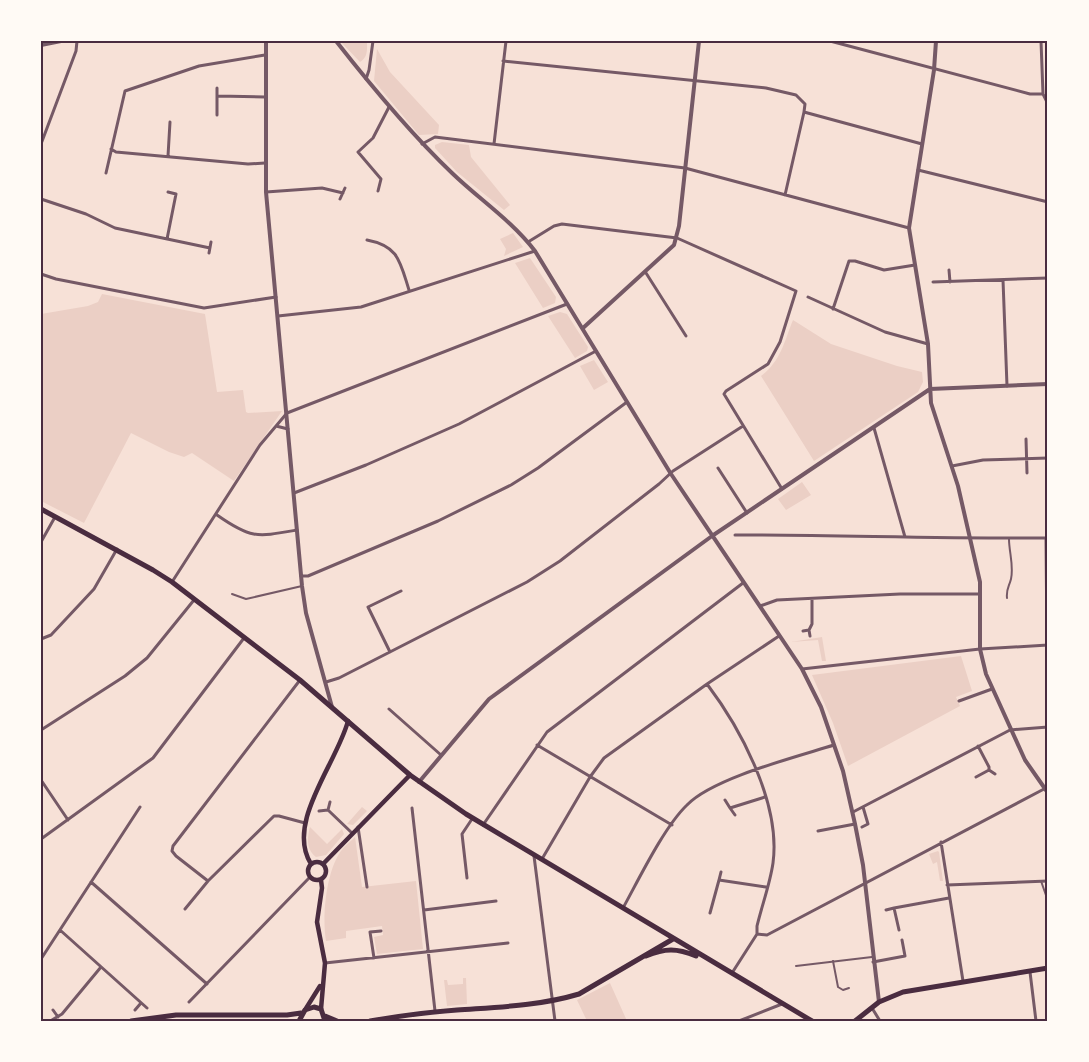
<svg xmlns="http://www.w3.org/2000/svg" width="1089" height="1062" viewBox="0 0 1089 1062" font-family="'Noto Sans',sans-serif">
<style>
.green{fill:#ebcfc5}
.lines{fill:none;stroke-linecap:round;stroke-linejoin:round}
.service{stroke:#755966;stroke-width:2}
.minor{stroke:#755966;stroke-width:3}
.tertiary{stroke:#755966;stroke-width:4}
.secondary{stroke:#4a2c40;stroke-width:4.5}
.trunk{stroke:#4a2c40;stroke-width:5}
.neatline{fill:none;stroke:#4a2c40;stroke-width:2}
</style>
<rect width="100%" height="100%" fill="#f7e1d7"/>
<path class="green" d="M340 41H367C367 50 368 57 360 62Z
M377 49 390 72 439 125 438 134 419 135 374 81Z
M442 142 469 145 471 157 510 205 504 210 457 172 435 148V145Z
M513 233 523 247 504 256 506 249 500 239Z
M530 258 556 297 555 303 543 308 515 263Z
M102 294 205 314 217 392 243 390 246 412 248 413 282 411 234 481 192 453 184 457 169 452 131 433 84 523 41 501V314L88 306 98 302Z
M560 312 567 314 588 347 587 351 575 358 548 316Z
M793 320 831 344 897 366 922 372 923 382 918 392 814 461 761 376C781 361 784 342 793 320Z
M594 360 608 382 594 390 580 366Z
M802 482 811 495 786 510 778 499Z
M822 637 826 661H822L818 640 791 642Z
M961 656 972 691 956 697 960 706 848 766 833 723 812 675Z
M362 807 367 811 353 825 347 824Z
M310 827 327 844 342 829 344 834 326 855 316 857C306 849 307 838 310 827Z
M355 837 362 887 416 881 423 949 377 954 374 937 383 935 382 926 346 931V938L326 941C322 917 326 875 339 854 343 847 350 842 355 837Z
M938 851 939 852 943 881H940L937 862 933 864 929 854Z
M463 978H466L467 1004 447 1006 444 980H447L448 985 463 984Z
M610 983 627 1021H587L577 1000Z"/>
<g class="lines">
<path class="service" d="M232 594 246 599 302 586
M1007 598C1006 589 1009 587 1011 579 1014 566 1009 552 1009 539
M1041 881 1048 901
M833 961 838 987 843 990 849 988
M796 966 872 957"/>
<path class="minor" d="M830 41 1030 94H1043
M1041 41 1043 94 1048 104
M503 61 766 88 796 95 805 104 804 112 922 144
M366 79 369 70 373 41
M218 96 265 97
M217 115V88
M41 144 76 51 77 41
M422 144 435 137 685 168 909 228
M494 144 506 41
M111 149 116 152 248 164 265 163
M168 156 170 122
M918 170 1048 202
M106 173 125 91 199 66 265 55
M378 191 381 179 358 152 373 138 389 107
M266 192 322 188 343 193
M785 195 804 112
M41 199 86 214 115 228 210 248
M340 199 345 188
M167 239 176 194 168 192
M367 240C399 246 400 262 409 290
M528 242 554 226 562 224 677 238 796 291 780 342 768 364 726 391 724 394 782 489
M209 253 211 242
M949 270 950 282
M646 273 686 336
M41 274 56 279 204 308 276 297
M1003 280 1007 386
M933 282 1048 278
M808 297 885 332 928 344
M833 309 849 261H855L884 270 915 265
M278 316 361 307 535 251
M276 426 288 429
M874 428 905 537
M1026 439 1027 473
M952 466 983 460 1048 458
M718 468 747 513
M294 493 366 465 459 424 596 351
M217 515C251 539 257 537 297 530
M735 535C839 535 943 539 1048 538
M1046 538 1047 645
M41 542 55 517
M301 576H308L438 521 511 485 538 468 627 402
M172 582 260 445 287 413 567 304
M760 606 777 600 900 594H980
M809 630 810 636
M803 631 809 630 812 624V599
M41 639 51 635 94 589 117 549
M390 652 368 607 401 591
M802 669 980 649 1048 645
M326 682 339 678 527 582 560 561 659 484 673 471 743 426
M707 684C741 729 781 804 773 863 770 884 762 905 757 926V934
M959 701 992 689
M389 709 441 755
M41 730 125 676 147 658 194 600
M537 745 672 825
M989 770 995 774
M976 777 989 770V767L978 746
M41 780 68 820
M725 800 730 808
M412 808 435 1011
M328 810 352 833
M319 811 328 810 330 802
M853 812 1010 730 1048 727
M735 815 730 808 765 797
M483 825 547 732 743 583
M358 827 367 887
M862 827 868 824 863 807
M818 831 855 824
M41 839 153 758 244 638
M941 842 963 981
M534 856 555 1021
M542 859 590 777 604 758 707 684 779 636
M467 878 462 834 472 819
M719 880 721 872
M208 881 176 856 172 851 173 846 300 680
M91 882 207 984
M947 885 1048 881
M623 908C639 879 664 827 687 805 713 778 796 757 834 745
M185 909 208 881 274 816H279L305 823
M424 910 496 901
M886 910 894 908
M710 913 719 880 766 887
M60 930 147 1008
M899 930 894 908 949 898
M757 934 767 935 1044 789
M374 958 370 932 381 931
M41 959 140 807
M873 962 905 956 902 940
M325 963 508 943
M1030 972 1036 1021
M732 973 757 934
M189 1002 310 877
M872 1008 880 1021
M53 1010 58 1017
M135 1010 141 1003
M52 1020 62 1014 101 967
M739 1021 782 1004"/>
<path class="tertiary" d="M266 41V192L302 586 306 613 332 707
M336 41C372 87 409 132 452 173 480 200 511 220 535 251L671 474 802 669 821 707 843 771 855 824 863 865 879 1002
M936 41 934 70 909 228 928 344 931 403 958 486 980 582V649L986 674 1025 760 1048 793
M41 45 61 41
M583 328 674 245 679 226 699 41
M930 389 1048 384
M419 782 489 699 712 536 930 389"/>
<path class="secondary" d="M308 871a9 9 0 1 1 18 0a9 9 0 1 1-18 0Z
M311 864C285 823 337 763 348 721
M323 864 410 775
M321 1009 325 963 317 922 322 888 321 880
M305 1010 320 986"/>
<path class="trunk" d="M41 509 153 570 172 582 300 680 410 775 466 814 812 1021
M646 956C665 948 677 948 696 956
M325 1016 337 1021
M131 1021 176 1015H287L301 1013
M299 1021 305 1010 314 1007 321 1009 325 1021
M370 1021C399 1016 428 1012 457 1010 498 1007 539 1006 579 994L673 939
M855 1021 879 1002 903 992 1048 968"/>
</g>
<rect width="1089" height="1062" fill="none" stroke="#fffaf5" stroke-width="85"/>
<rect x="42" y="42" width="1004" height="978" class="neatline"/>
</svg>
